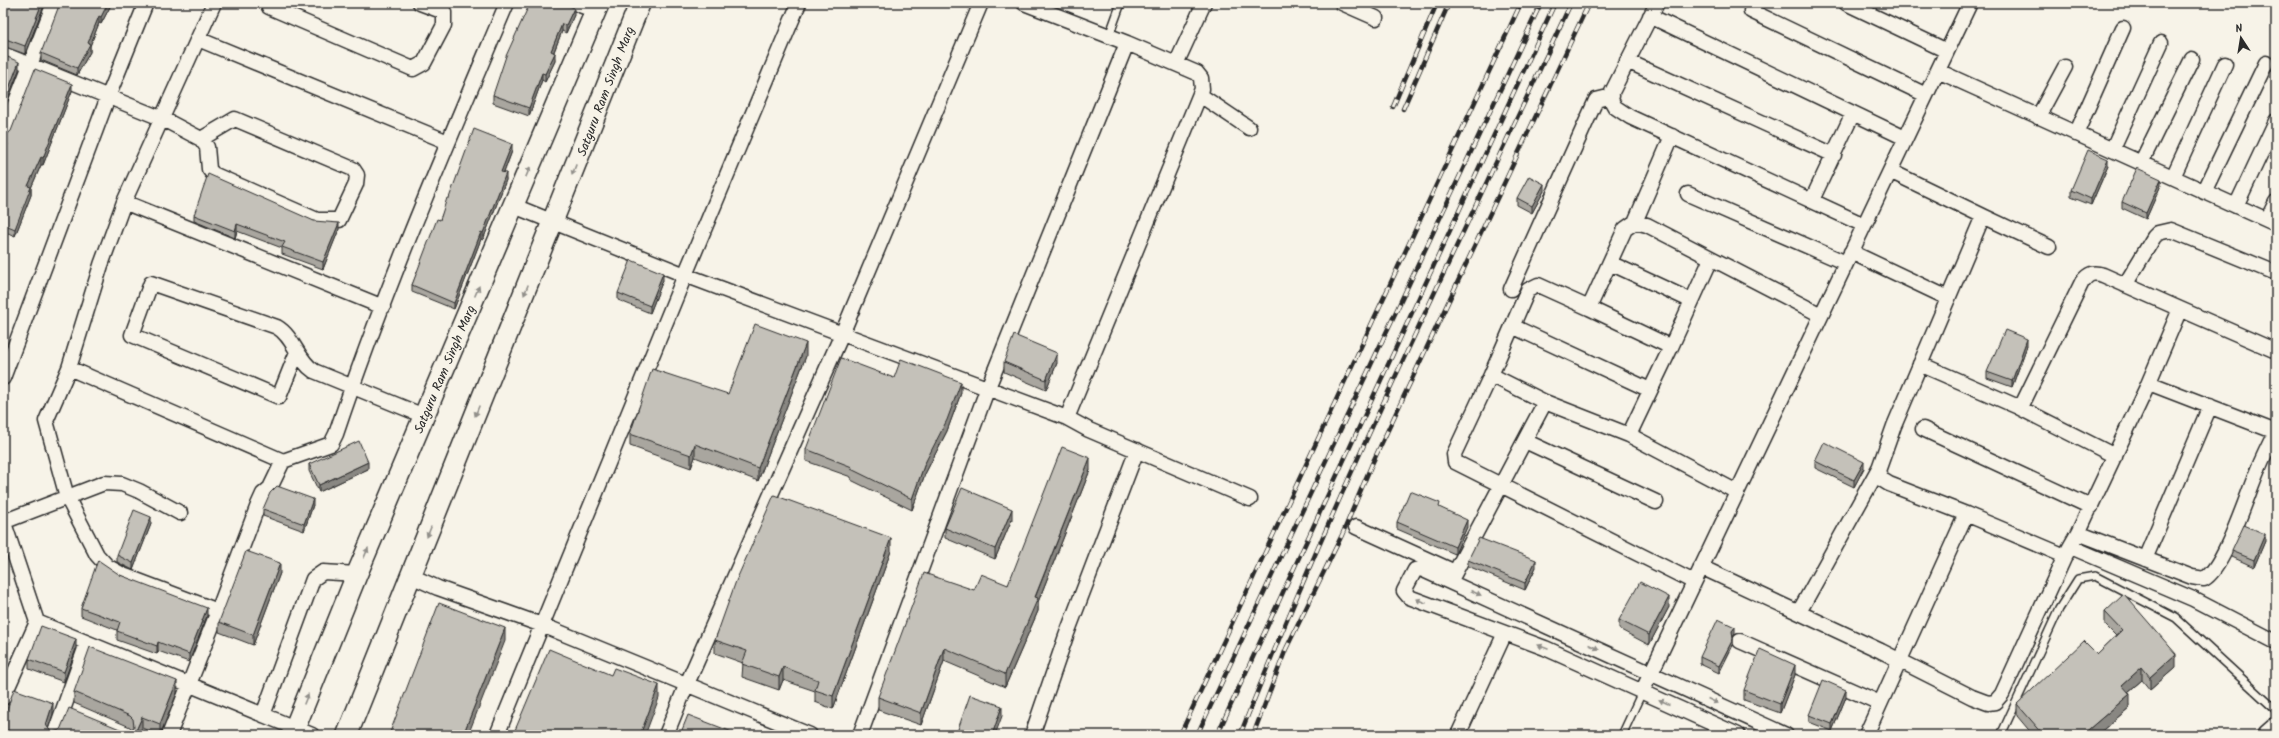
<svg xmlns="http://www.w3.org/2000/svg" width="2279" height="738" viewBox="0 0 2279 738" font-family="Kalam,sans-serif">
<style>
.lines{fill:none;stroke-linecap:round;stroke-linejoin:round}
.lane-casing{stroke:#2b2b2b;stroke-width:10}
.street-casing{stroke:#2b2b2b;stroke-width:17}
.secondary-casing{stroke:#2b2b2b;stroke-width:23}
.lane{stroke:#f7f3e8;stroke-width:7}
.street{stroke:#f7f3e8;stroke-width:14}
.secondary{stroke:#f7f3e8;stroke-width:20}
.rail-casing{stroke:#2b2b2b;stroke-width:4.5}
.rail{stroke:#f7f3e8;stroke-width:3;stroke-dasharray:9;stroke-linecap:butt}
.wall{fill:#a9a69f;stroke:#2b2b2b}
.shaded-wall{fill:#898782;stroke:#2b2b2b}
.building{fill:#c4c1b9;stroke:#2b2b2b}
.oneway{fill:#918f8a}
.labels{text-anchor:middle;stroke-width:3;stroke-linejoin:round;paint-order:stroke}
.street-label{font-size:13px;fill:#2b2b2b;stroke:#f7f3e8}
</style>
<rect width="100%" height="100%" fill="#f7f3e8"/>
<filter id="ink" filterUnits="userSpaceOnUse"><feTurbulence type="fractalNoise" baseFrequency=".025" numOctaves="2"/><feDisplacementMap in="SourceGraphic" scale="8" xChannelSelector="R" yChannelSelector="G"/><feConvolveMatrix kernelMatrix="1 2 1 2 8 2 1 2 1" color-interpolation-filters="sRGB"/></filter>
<g filter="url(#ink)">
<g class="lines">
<g class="lane-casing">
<path id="lane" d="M1109 36 1121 3
M1622 735 1642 692
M2001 735 2059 609 2078 579 2095 576 2176 618 2276 710"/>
</g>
<g class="street-casing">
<path id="street" d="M214 3 124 202 101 265 69 368 46 421 67 497 97 555 107 566 123 575 218 611 258 505 263 494 270 488 283 461
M271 3 269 7 413 69 424 63 444 25V12L420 3
M574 3 596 11
M1342 3 1376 18
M1657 3 1612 92 1611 100 1615 107 1630 117 1864 225
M1846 3 1947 51
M1751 11 1926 95
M1650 16 1905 138
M198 39 448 142
M3 54 163 119 201 139 207 147 209 169 213 174 317 220H339L356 184 357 175 353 169 235 119 201 139
M1627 61 1834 155
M1176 64 1204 3
M1938 71 2276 224
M1200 95 1249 128
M2038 117 2065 67
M2076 134 2123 28
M3 135 54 3
M2112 150 2161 43
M2141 163 2192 59
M1890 171 1983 216 1894 426 1878 471 1881 479 1889 484 1966 514
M2173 177 2225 64
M2204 192 2266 63
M1688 194 1846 263
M1812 200 1853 113
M124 202 383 307
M514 206 685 275 1067 418 1202 89 1201 78 1197 73 1127 43 1024 3
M2236 206 2276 121
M1983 216 2049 247
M2267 220 2276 202
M1635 222 1672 136
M1851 252 1948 298
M1610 263 1692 301
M2125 285 2154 237 2158 233 2171 230 2276 273
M1511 289 1596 100 1612 96
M1589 308 1671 347 1629 435 1737 492
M1512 326 1650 390
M1671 347 1711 259
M297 352 279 397 132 335 151 283 277 327C294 337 297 360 314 371L424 416
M1920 364 2016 406 2023 403 2082 282C2089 273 2093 272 2103 275L2180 309
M69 368 283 461 331 444 336 434C385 288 447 145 507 3
M3 378 108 97 146 3
M2149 383 2276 432
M1545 402 1629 435
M2016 406 2115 456
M1067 418 1089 430 1250 499
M1923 429 2091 507
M1525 441 1656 502
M3 520 37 622 3 698
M3 522 104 483 122 484 139 491 180 513
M1356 527 1455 572
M2078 533 2192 577 2204 579C2225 568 2248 491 2259 467 2264 455 2270 443 2276 431
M2071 547 2193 599 2276 642
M2145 559 2210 406
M1701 567 1881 651 1972 697 1988 703 1995 702 2002 694 2065 556 2078 533 2146 389 2180 309 2276 351
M411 576 438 588 542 625 810 735
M1450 582 1545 402 1491 375
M1694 582 1455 462 1454 454 1491 375 1528 290 1538 285 1589 308 1625 229 1635 222 1647 225 1821 315
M1799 612 1879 468
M37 622 312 735
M1740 641 1880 703
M1642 692 1970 3
M263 715 313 579 323 572 357 574
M54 735 87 643
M169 735 218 611
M497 735 685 275 799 3
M666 735 686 686 842 334 981 3
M860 735 987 390 1127 43
M1032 735 1066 636 1137 450
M1458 735 1505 633
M1738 735 1545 648 1409 597 1404 591 1415 570 1421 569 1786 735
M1866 735 1966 514 2065 556"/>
</g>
<g class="secondary-casing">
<path id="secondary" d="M292 735 357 574 599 3
M347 735 640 3
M2268 735 2276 728"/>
</g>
<use href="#lane" class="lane"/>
<use href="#street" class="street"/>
<use href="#secondary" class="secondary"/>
<g class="rail-casing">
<path id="rail" d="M1393 107 1437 3
M1403 109 1449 3
M1180 735 1521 3
M1197 735 1541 3
M1217 735 1555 3
M1240 735C1338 486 1458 246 1571 3
M1253 735 1286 649 1342 535 1371 466 1589 3"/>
</g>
<use href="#rail" class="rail"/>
</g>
<path class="wall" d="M3 3H45L25 54 3 46Z
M112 3 101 24 99 23 90 46V52L77 75 41 60V53Z
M565 4 574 15 566 33 562 31 554 52 555 61 545 82 542 80 529 116 493 103V95Z
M72 91 43 165H41L31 188V195L15 236 3 231V154L5 150 3 149V136H5Z
M512 151 504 173 506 180 483 240 481 239 454 309 412 292V285L449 198Z
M2108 166 2091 205 2071 197V190Z
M2161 185 2146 219 2122 208V202Z
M1544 191 1532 213 1517 205V198Z
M194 215 314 221 339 229 323 269 282 254V248L237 231 235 238 194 221Z
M663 280 650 313 618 300V293Z
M2027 346 2012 387 1987 378V372Z
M806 356 758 481 695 457 691 468 630 446V434L728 394Z
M1004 362 1057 363 1046 390 1004 372Z
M894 378 961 393 947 431 925 474 912 510 851 480V477L806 461V449Z
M1815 461 1864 468 1854 487 1815 468Z
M309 464 368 469 319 492 309 471Z
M1090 470 1038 602V611L1005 687 944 661 921 725 878 710V697L974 590 1008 585Z
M313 505 304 531 263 516V509Z
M1440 508 1467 527 1455 554 1397 529V522Z
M1012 519 995 559 945 538V528Z
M151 524 133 570 117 562V555Z
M2265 541 2254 567 2232 557V551Z
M891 551 833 709 815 702V691L783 680 779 690 742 677 743 663 715 653V640Z
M1468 560 1536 567 1525 590 1468 566Z
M280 573 253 645 219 632V622Z
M120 575 207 616 189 662 158 651 157 654 117 640V630L81 616V608Z
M1669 607 1649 645 1619 629V620Z
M2105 612 2176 667 2150 690 2142 680 2128 692 2130 707 2097 735H2033L2017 716V704L2097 654 2116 636 2105 625Z
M1735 634 1733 637V645L1719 673 1700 664V657Z
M76 649 64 682 29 669V659Z
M1795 675 1780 713 1744 700V690Z
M74 692 177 693 160 735H159L142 728 139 735H3V721L53 714 48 728 51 732H127L131 729 130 727 74 703Z
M1846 697 1832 731 1809 722V715Z"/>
<path class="shaded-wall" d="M42 3H45L25 54V46Z
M108 3H112L101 24V17Z
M574 8V15L566 33V25Z
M99 16V23L90 46V52L77 75V68Z
M562 24V31L551 59V51Z
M555 53V61L545 82V74Z
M19 62V70L3 111V104Z
M542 73V80L529 116V108Z
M72 84V91L43 165V158Z
M512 144V151L501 179V172Z
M41 157V165L31 188V195L15 236V229L28 186Z
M2108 159V166L2091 205V199Z
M506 173V180L483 240V233Z
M2161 179V185L2146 219V213Z
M1544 184V191L1532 213V206Z
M339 223V229L323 269V262Z
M237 224V231L235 238V231Z
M481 232V239L454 309V303Z
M663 273V280L650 313V306Z
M2027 339V346L2012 387V381Z
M806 343V356L758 481V468Z
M1057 353V363L1046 390V380Z
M961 382V393L947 431 925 474 912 510V499L925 463Z
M695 444V457L691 468V455Z
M1090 458V470L1038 602V611L1005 687V674Z
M368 462V469L319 492V485Z
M1864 462V468L1854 487V480Z
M313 499V505L304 531V524Z
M1012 509V519L995 559V549Z
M151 517V524L133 570V563Z
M1467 520V527L1455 554V547Z
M2265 534V541L2254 567V560Z
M891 538V551L833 709V696Z
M1536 560V567L1525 590V583Z
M280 563V573L253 645V635Z
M1669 597V607L1649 645V635Z
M207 608V616L189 662V654Z
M1735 627V634L1732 638V631Z
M505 628V641L468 735H463Z
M76 639V649L64 682V672Z
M1733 639V645L1719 673V666Z
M158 642V651L157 654V646Z
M944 648V661L921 725V713Z
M2176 654V667L2150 690V677Z
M1795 665V675L1780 713V704Z
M783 667V680L779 690V677Z
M2142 667V680L2122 697V685Z
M177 681V693L160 735V724Z
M659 685V698L645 735H640Z
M1846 690V697L1832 731V724Z
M2130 694V707L2097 735H2082Z
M53 703V714L46 735V725Z
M1002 706V716L995 735H992Z
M142 717V728L139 735H134Z"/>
<path class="building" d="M3 3H42L25 46 3 38Z
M60 3H108L101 17 99 16 88 43 90 44 77 68 41 53Z
M530 3H564L574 8 566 25 562 24 551 51 555 53 545 74 542 73 529 108 493 95 506 56Z
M3 55 19 62 3 104Z
M35 69 72 84 43 158 41 157 28 186 31 187 15 229 3 224V154L8 144 3 141V136H5L11 131Z
M474 129 512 144 501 172 506 173 483 233 481 232 454 303 412 285 437 219 440 220 447 198H449Z
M2088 150 2108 159 2091 199 2071 190Z
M2137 168 2161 179 2146 213 2122 202Z
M208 174 314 221 339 223 323 262 282 247 285 242 237 224 235 231 194 215Z
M1529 176 1544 184 1532 206 1517 198Z
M631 260 663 273 650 306 618 293Z
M755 324 806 343 758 468 695 444 691 455 630 434 652 369 728 394Z
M2005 330 2027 339 2012 381 1987 372Z
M1014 335 1057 353 1046 380 1004 362Z
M841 358 894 378 901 359 961 382 947 420 925 463 912 499 851 469 852 467 806 449Z
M359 441 368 462 319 485 309 464Z
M1824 442 1864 462 1854 480 1815 461Z
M1062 447 1090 458 1035 597 1038 598 1005 674 944 648 921 713 878 697 924 573 974 590 981 574 1008 585Z
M277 486 313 499 304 524 263 509 270 493Z
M962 488 1012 509 995 549 945 528Z
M1410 491 1440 503 1439 507 1467 520 1455 547 1397 522Z
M774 495 891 538 833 696 815 690 818 680 783 667 779 677 742 664 747 651 715 640 736 581Z
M134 510 151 517 133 563 117 555Z
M2244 525 2265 534 2254 560 2232 551Z
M1479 538 1536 560 1525 583 1468 560Z
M246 551 280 563 253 635 219 622Z
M98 560 120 575 207 608 189 654 158 642 157 646 117 631 120 622 81 608Z
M1640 582 1669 597 1649 635 1619 620Z
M2124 594 2176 654 2150 677 2142 667 2122 685 2130 694 2082 735H2044L2017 704 2084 641 2097 654 2122 630 2105 612Z
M439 603 505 628 463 735H389Z
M1718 619 1735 627 1732 631 1733 639 1719 666 1700 657Z
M41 626 76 639 64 672 29 659Z
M90 647 177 681 160 724 142 717 134 735H20L3 729V721L14 689 53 703 46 725 51 732 60 730 69 708 127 732 134 727 133 719 130 716 74 692Z
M549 649 611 675 614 668 659 685 640 735H513Z
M1760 649 1795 665 1780 704 1744 690Z
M1823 680 1846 690 1832 724 1809 715Z
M970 695 1002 706 992 735H956Z
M688 715 740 735H680Z"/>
<defs><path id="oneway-solid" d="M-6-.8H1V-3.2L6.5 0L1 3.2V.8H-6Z"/></defs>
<g class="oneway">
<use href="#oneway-solid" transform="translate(574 170) rotate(111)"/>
<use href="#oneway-solid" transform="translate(528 172) rotate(-67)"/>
<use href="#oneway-solid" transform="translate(526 290) rotate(112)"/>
<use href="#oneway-solid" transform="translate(477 291) rotate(-67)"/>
<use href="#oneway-solid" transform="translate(477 411) rotate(112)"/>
<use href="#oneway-solid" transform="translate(429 532) rotate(112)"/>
<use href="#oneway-solid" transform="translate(366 553) rotate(-67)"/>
<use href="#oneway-solid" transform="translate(1476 593) rotate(24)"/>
<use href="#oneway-solid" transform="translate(1421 601) rotate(-159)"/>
<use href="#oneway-solid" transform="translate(1543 647) rotate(-158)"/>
<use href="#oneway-solid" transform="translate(1594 647) rotate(24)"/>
<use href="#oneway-solid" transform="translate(306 699) rotate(-68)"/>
<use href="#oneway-solid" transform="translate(1713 701) rotate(25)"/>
<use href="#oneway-solid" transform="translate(1664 702) rotate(-156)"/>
</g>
</g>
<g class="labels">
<g class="street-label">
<text transform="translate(605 91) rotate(-69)" y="5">Satguru Ram Singh Marg</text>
<text transform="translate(444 369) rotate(-67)" y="5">Satguru Ram Singh Marg</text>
</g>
</g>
<rect width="2279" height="738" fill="none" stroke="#f7f3e8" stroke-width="16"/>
<rect x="8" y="8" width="2263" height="722" fill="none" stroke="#2b2b2b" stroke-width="1.5" filter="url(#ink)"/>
<g transform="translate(2241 38) rotate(348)" stroke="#f7f3e8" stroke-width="3" paint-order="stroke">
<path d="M0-3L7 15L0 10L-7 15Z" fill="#2b2b2b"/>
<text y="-6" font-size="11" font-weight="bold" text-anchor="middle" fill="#2b2b2b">N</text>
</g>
</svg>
